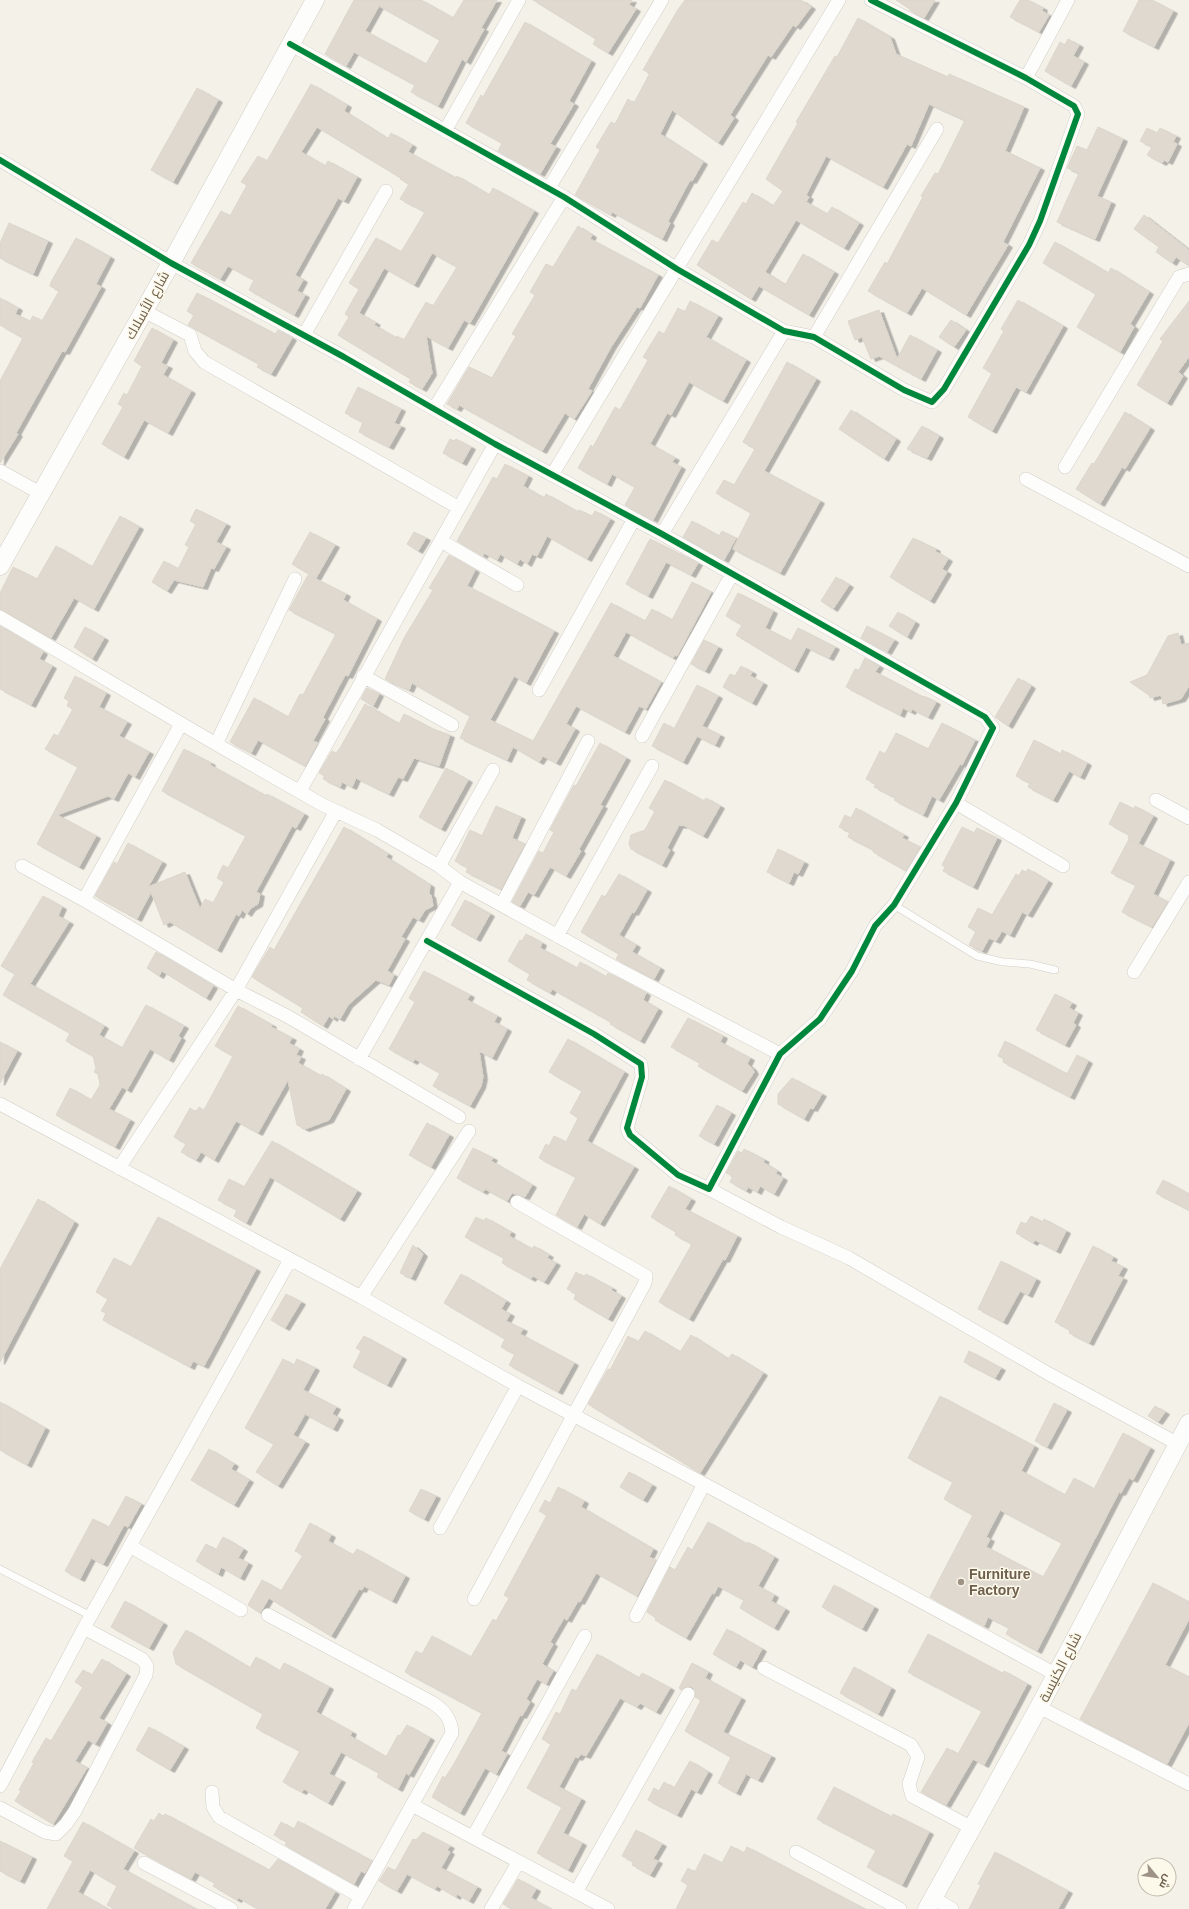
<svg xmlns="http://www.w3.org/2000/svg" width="1189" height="1909" viewBox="0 0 1189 1909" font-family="Helvetica,Cairo,sans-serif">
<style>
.building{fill:#dfd9d0;stroke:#dcd6cc;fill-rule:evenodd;filter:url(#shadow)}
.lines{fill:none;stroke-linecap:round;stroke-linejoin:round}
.lane-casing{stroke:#d3cec7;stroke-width:8}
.street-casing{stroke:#d3cec7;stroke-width:14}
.secondary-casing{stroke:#d2cdc4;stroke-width:19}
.lane{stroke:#fdfdfc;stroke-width:7}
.street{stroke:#fdfdfc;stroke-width:13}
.secondary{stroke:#fdfdfc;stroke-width:18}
.cycleway-casing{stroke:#fcf8ea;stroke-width:8}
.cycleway{stroke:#00873e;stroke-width:6}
.poi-dot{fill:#9d9284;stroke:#fcf8ea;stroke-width:1.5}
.labels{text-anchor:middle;stroke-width:3;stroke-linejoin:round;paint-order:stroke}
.street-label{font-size:14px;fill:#6e5f4d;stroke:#fcf8ea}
.poi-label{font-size:14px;font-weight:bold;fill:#6e5f4d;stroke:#fcf8ea;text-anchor:start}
</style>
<defs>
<filter id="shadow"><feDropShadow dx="4.5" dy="2.5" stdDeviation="0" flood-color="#0004"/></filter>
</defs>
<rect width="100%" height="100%" fill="#f4f1e9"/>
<path class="building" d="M354 0H421L453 18 464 0H497L481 28 484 29 466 62 462 59 438 106 411 92 415 85 354 52 346 66 325 54ZM379 6 440 40 426 64 365 31Z
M533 0H632L629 5 636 9 608 53 593 44 596 39Z
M685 0H801L811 7 796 27 793 25 771 57 768 55 730 115 734 118 718 143 672 110 660 134 703 162 692 181 690 180 668 221 670 223 662 239 612 212 611 215 575 195 600 150 596 147 611 122 615 124 628 99 634 103 650 73 643 70 677 11Z
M896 0H935L924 18 909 10 910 9Z
M1020 0H1028L1043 8 1042 11 1049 15 1039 32 1010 17Z
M1139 0H1152L1173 11 1154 47 1123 31Z
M858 18 890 37 896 54 948 77 949 74 1024 107 1005 151 1040 168 1003 242 1008 245 966 315 922 288 907 313 868 291 885 262 887 264 923 197 921 196 935 173 938 174 965 120 929 104 911 146 907 144 883 187 826 156 806 195 809 197 806 202 827 214 832 207 859 223 844 248 796 220 765 272 785 285 803 254 834 272 809 315 759 286 751 299 697 265 712 240 718 243 743 202 746 204 752 193 773 206 783 191 766 179 798 123 796 122 835 56 837 57Z
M525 22 591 61 569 101 574 104 550 144 556 147 540 174 498 151 502 143 466 123 481 95 483 97Z
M1068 39 1079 45 1073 56 1084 62 1071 86 1045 71 1060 42 1065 45Z
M311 84 347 105 344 111 388 139 391 133 412 145 408 152 456 178 457 176 489 195 493 188 534 211 470 323 464 320 448 348 426 336 432 373 422 389 409 382 411 379 338 335 349 317 345 314 359 289 349 283 376 238 401 252 425 212 400 199 409 184 400 179 401 178 317 127 301 152 325 166 328 161 357 177 344 201 338 198 295 275 303 280 297 291 305 295 294 315 249 290 254 280 228 266 220 279 191 263 221 211 230 216 247 185 241 182 258 156 267 161ZM432 253 457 267 433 306 426 302 404 340 397 336 396 338 374 325 376 323 359 313 384 268 414 285Z
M197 88 218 100 173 182 151 170Z
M1098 127 1123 139 1097 196 1111 202 1095 239 1057 222 1079 173 1067 168 1077 146 1087 150Z
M1147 128 1157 133 1160 128 1176 136 1173 142 1177 144 1168 162 1164 160 1162 163 1147 155 1152 147 1140 141Z
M1144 215 1189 250V266L1176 257 1172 263 1156 252 1159 247 1134 229Z
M9 223 48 241 33 274 0 258V243Z
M578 226 592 235 590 239 658 275 640 308 637 307 611 347 588 389 592 391 574 419 565 413 542 451 459 405 457 409 447 404 469 367 492 378 516 336 512 334 535 295 530 292 546 264 553 267Z
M76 238 110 257 96 284 101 287 65 352 62 351 16 433 18 434 0 463V381L23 338 0 325V298L18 308 15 314 30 321 33 316 42 321 59 291 50 286 51 282Z
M1055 242 1108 273 1111 268 1149 292 1130 324 1134 327 1120 352 1077 327 1096 294 1043 263Z
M197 293 275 334 278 330 292 338 271 374 257 367 259 364 188 325 194 315 187 311Z
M1018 300 1063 326 1026 392 1016 387 992 431 968 417 992 373 983 368 1004 331 1001 329Z
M690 301 718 316 706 337 746 360 723 401 689 382 671 415 667 413 650 444 675 458 672 462 681 467 653 520 625 505 635 487 612 474 607 484 578 468 591 445 593 447 615 407 620 410 648 360 643 357 659 331 664 334 678 308 685 312Z
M1189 301V357L1178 372 1183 376 1167 403 1137 385 1163 341 1160 339Z
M879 310 897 359 910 335 937 350 921 379 879 356 871 359 862 337 855 340 848 321Z
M951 320 966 330 954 347 939 337Z
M152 328 173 340 161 363 168 366 163 375 191 391 168 433 144 420 124 457 102 444 123 407 118 404 124 393 127 395 142 366 134 361Z
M787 362 816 379 764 471 820 501 780 573 733 549 751 513 716 493 724 480 734 485 755 449 743 442Z
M358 387 401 409 394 423 401 426 389 447 359 432 363 422 345 413Z
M851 410 896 439 884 459 839 429Z
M1125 412 1150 428 1125 469 1122 467 1100 504 1076 489 1092 463 1094 464Z
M922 426 939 436 927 458 907 449Z
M450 439 454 441 456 439 471 447 462 463 443 453Z
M505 464 528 476 523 486 544 498 546 494 578 512 579 510 592 516 595 511 610 519 587 559 547 536 537 556 532 554 527 564 520 559 517 564 500 554 497 560 484 553 483 556 457 541 493 477 497 479Z
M196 509 226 524 216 542 226 547 214 569 211 568 203 587 174 580 167 591 152 582 164 561 178 569 189 547 185 545 196 524 190 521Z
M120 516 139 527 94 609 74 598 51 638 0 609V593L13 567 37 579 56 546 92 567Z
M692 521 719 536 722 531 736 538 724 560 683 537Z
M310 532 335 545 316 578 292 564Z
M414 532 426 538 418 551 407 544Z
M913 538 936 549 935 551 948 559 942 569 947 572 930 601 890 577Z
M650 539 698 563 691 575 666 562 648 596 626 584Z
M449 555 475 570 467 586 554 631 526 683 514 676 490 720 533 741 611 603 645 621 652 609 672 620 692 582 711 592 677 656 675 655 673 658 626 632 613 656 661 682 646 709 639 706 625 732 576 706 566 724 575 729 556 763 543 756 539 762 513 747 507 760 460 738 470 716 412 683 409 690 385 679 404 638 433 590 429 588Z
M308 575 346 594 343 600 377 619 348 676 345 675 323 717 325 719 313 741 318 743 305 766 258 740 251 753 230 742 254 698 288 717 300 694 303 695 336 634 289 610Z
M836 577 849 585 833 609 821 601Z
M738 593 773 611 765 628 791 641 798 628 835 647 829 658 806 647 794 670 736 635 742 625 726 616Z
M898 612 915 622 907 637 889 626Z
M0 626 43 652 39 659 52 666 31 705 0 689Z
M867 626 894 640 887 652 861 638Z
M85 627 104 638 92 659 74 647Z
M1178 633 1181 645 1189 643V686L1181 699 1163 704 1161 695 1150 698 1149 695 1130 682 1147 675 1168 636Z
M704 640 718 647 705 671 691 664Z
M865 658 879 666 875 672 923 697 924 696 936 702 928 717 912 709 911 712 903 708 900 715 846 687 855 669 859 670Z
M741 666 752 672 750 676 763 683 752 703 723 687 730 674 735 676Z
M75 676 106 693 99 707 127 722 119 736 149 752 135 777 128 773 114 799 108 796 57 815 96 836 79 867 37 844 78 767 45 749 54 734 58 736 73 709 67 706 69 701 64 698Z
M1018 678 1031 686 1008 726 995 717Z
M697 685 718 696 702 726 720 735 715 745 697 736 683 762 652 746 664 723 674 729Z
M367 688 379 694 373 706 361 699Z
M365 704 399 724 404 714 433 729 450 735 439 766 414 758 403 779 398 777 389 794 356 778 352 787 342 782 340 787 323 779 325 776 319 773 332 751 336 753 340 748Z
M942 723 975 740 962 765 960 764 939 800 932 796 923 815 894 800 896 798 874 787 876 784 866 779 880 751 885 754 896 733 928 749Z
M1034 740 1061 754 1062 750 1087 763 1080 777 1069 771 1053 800 1028 787 1030 783 1016 776Z
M600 743 626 758 600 805 603 806 579 849 581 851 566 876 550 867 534 895 528 892 520 906 512 902 539 851 543 853 554 832 550 830 574 785 576 786Z
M184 749 211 763 210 765 266 796 267 794 304 814 296 828 292 826 256 892 260 894 258 904 251 908 247 914 242 910 239 916 236 914 217 950 170 922 164 925 151 892 137 919 95 896 114 862 117 864 128 843 162 862 148 887 185 872 200 909 205 899 213 903 224 882 217 878 223 865 228 868 246 836 162 791Z
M446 768 468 780 441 829 419 817Z
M665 780 704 801 706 798 720 806 703 836 683 825 682 826 679 825 667 848 670 850 662 865 631 849 629 844 631 835 645 830 655 811 649 808Z
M1120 802 1134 809 1135 806 1153 816 1138 844 1128 838 1129 835 1109 824Z
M496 806 521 817 512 838 525 844 501 889 466 872 468 868 455 861 470 830 482 836Z
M856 808 904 835 902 838 920 847 906 871 873 852 874 850 848 837 850 832 839 827 845 815 851 818Z
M344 827 388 854 386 857 430 885 429 894 431 895 433 906 425 910 419 920 413 917 401 937 405 939 387 971 394 975 389 985 376 980 348 1005 340 1019 334 1016 333 1019 329 1016 323 1026 301 1012 303 1008 252 977 270 947 274 950Z
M962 827 974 833 977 828 997 838 973 887 943 871 945 867 942 865Z
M1129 839 1170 860 1153 894 1168 902 1152 927 1122 912 1136 885 1111 873Z
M778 849 804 862 798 874 794 872 789 883 767 872Z
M1028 869 1048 881 1028 915 1022 912 1010 935 1002 931 996 941 989 938 982 951 969 945 976 931 968 927 978 908 992 915 1016 874 1019 876 1022 870 1026 872Z
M619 874 647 890 634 913 632 912 619 935 636 945 632 952 660 968 654 979 616 959 619 954 581 932 602 895 605 897Z
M43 896 62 907 58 916 69 922 30 984 104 1026 99 1035 122 1048 146 1005 184 1026 178 1036 181 1038 169 1060 150 1049 127 1090 122 1087 109 1109 130 1120 115 1147 56 1115 70 1088 91 1100 100 1085 98 1074 94 1072 96 1068 93 1056 66 1041 70 1033 3 995 15 974 1 966Z
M465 900 490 914 476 939 451 925Z
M526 934 542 943 540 948 577 968 580 962 606 977 608 973 646 993 643 1000 658 1009 640 1041 610 1024 611 1022 552 989 550 993 527 980 530 974 508 961 520 940 522 941Z
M156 952 213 986 206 998 162 971 159 976 147 968Z
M424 971 470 995 467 1000 497 1016 494 1022 507 1029 492 1058 479 1051 483 1077 481 1086 470 1106 433 1086 440 1073 415 1059 413 1062 389 1049 415 1002 409 998Z
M1055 994 1072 1003 1069 1008 1078 1013 1073 1023 1076 1025 1065 1045 1036 1030Z
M238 1006 272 1025 271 1027 292 1038 289 1043 299 1049 296 1055 301 1057 298 1063 321 1076 322 1074 346 1089 329 1120 305 1129 297 1125 288 1080 258 1133 236 1121 214 1160 201 1152 196 1160 181 1152 186 1144 174 1137 190 1108 196 1112 199 1107 204 1110 233 1056 215 1046Z
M688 1018 723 1036 720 1042 750 1058 747 1064 752 1068 754 1072 742 1091 698 1066 700 1063 671 1047Z
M568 1039 624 1072 587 1141 634 1167 600 1224 584 1214 577 1227 556 1215 576 1177 539 1158 546 1144 549 1146 554 1136 566 1142 578 1118 570 1113 582 1091 549 1072Z
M1005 1041 1067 1074 1077 1055 1088 1061 1070 1097 1003 1062 1004 1059 998 1056Z
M0 1042 17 1051 0 1083Z
M792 1078 822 1094 813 1109 810 1108 804 1119 778 1104V1094Z
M717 1105 731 1113 714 1144 699 1136Z
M427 1123 449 1135 431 1167 409 1155Z
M272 1141 357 1191 340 1219 270 1177 246 1223 234 1216 237 1210 218 1200 229 1179 244 1187Z
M473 1148 493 1158 491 1161 532 1185 525 1197 512 1193 507 1201 485 1189 483 1192 457 1178Z
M744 1149 765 1160 763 1162 777 1171 776 1174 783 1178 774 1194 760 1186 757 1192 748 1187 746 1191 730 1182 733 1176 726 1173 738 1151 742 1153Z
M1163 1180 1189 1194V1210L1156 1193Z
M669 1186 691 1199 685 1209 737 1236 725 1260 723 1259 689 1319 659 1302 692 1244 675 1235 676 1232 651 1217Z
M38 1199 74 1222 0 1362V1269Z
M1031 1216 1043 1222 1044 1219 1066 1231 1056 1251 1035 1240 1033 1243 1016 1233 1021 1222 1026 1224Z
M158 1217 256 1269 204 1366 193 1361 190 1367 103 1320 106 1313 101 1311 108 1299 96 1292 114 1258 131 1267Z
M476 1217 484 1221 486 1218 511 1232 509 1236 532 1249 534 1246 549 1255 547 1258 556 1263 544 1282 533 1276 531 1279 502 1263 504 1258 465 1237Z
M413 1245 423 1254 411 1278 400 1273Z
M1093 1246 1113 1257 1111 1261 1123 1267 1118 1276 1123 1278 1089 1343 1069 1333 1070 1330 1055 1322Z
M1001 1261 1036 1279 1028 1295 1020 1291 1003 1322 978 1309Z
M576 1272 584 1277 586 1274 612 1288 611 1290 621 1296 608 1319 574 1299 576 1294 567 1289Z
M461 1274 506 1301 501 1309 510 1314 506 1321 523 1329 520 1334 574 1363 558 1392 509 1365 515 1354 501 1347 505 1339 444 1303Z
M286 1294 301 1302 285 1328 271 1320Z
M645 1331 680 1352 691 1335 728 1359 732 1354 763 1373 700 1473 588 1404 608 1369 610 1370 628 1336 638 1342Z
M364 1336 402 1357 387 1385 353 1367 361 1351 356 1348Z
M969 1351 1001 1368 995 1378 964 1362Z
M283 1359 294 1365 297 1359 315 1368 303 1390 336 1407 332 1414 339 1418 333 1429 305 1414 293 1435 305 1442 278 1486 256 1472 274 1444 245 1428Z
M940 1396 1034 1446 1021 1471 1065 1495 1074 1478 1094 1489 1123 1433 1150 1448 1133 1480 1129 1478 1121 1493 1119 1492 1037 1651 1006 1634 1009 1628 988 1617 984 1626 930 1597 973 1515 944 1499 953 1482 908 1458ZM1000 1510 1062 1543 1043 1577 986 1547 990 1539 986 1537Z
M0 1402 45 1428 27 1465 0 1450Z
M1054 1403 1067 1410 1047 1447 1035 1441Z
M1155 1406 1165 1412 1158 1422 1148 1416Z
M209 1449 234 1464 231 1469 249 1480 234 1505 191 1480Z
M629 1472 652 1485 643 1500 620 1487Z
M558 1487 584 1501 581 1507 653 1549 649 1557 656 1560 637 1596 596 1573 580 1602 578 1601 567 1620 564 1618 550 1642 553 1644 542 1664 553 1671 546 1684 537 1679 526 1699 530 1702 522 1716 520 1715 501 1751 507 1754 496 1774 485 1768 460 1813 432 1797 443 1776 445 1778 455 1762 482 1713 405 1672 416 1651 422 1654 432 1636 471 1657 493 1619 496 1621 509 1598 504 1595 547 1515 539 1511 545 1500 550 1503Z
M421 1489 436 1496 424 1519 409 1511Z
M126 1496 141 1504 128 1527 124 1525 103 1564 91 1558 80 1579 65 1571 93 1519 109 1527Z
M708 1522 747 1544 748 1542 774 1557 758 1586 774 1595 771 1601 785 1609 774 1628 740 1608 744 1600 718 1586 714 1594 712 1593 686 1638 655 1620 656 1618 647 1612 670 1567 675 1570 688 1547 692 1550Z
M310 1523 331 1535 328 1541 353 1555 357 1549 405 1576 392 1601 364 1586 362 1590 359 1589 331 1636 269 1598 260 1613 248 1605 262 1580 281 1591 303 1555 295 1551Z
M223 1537 243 1549 238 1558 248 1563 240 1578 221 1567 218 1574 196 1561 206 1544 216 1550Z
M1153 1583 1189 1602V1619L1165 1665 1189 1677V1723L1167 1764 1080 1719Z
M834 1585 874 1607 862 1629 822 1607Z
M125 1601 163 1623 149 1648 111 1627Z
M727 1629 762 1649 752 1667 740 1660 736 1667 713 1654Z
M186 1630 250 1668 256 1657 280 1671 284 1663 329 1687 316 1712 352 1732 350 1736 386 1757 398 1735 400 1736 407 1725 430 1738 409 1775 406 1773 398 1789 377 1777 379 1773 341 1752 329 1774 341 1780 328 1803 304 1789 302 1792 283 1782 300 1751 256 1728 263 1714 176 1664 173 1652Z
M928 1634 1002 1673 1004 1671 1027 1684 984 1765 973 1759 946 1805 921 1792 947 1748 958 1754 982 1711 908 1672Z
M597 1654 639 1678 642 1673 670 1688 656 1712 640 1703 637 1707 620 1698 586 1756 581 1754 578 1758 575 1757 559 1787 581 1799 563 1833 582 1843 568 1870 537 1853 562 1807 527 1788 551 1744 542 1739 556 1712 560 1714 572 1689 576 1691Z
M102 1659 126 1674 99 1718 107 1723 95 1744 88 1740 75 1761 87 1768 53 1824 15 1801 21 1791 19 1790 34 1763 32 1762 46 1738 51 1741 83 1687 75 1682 83 1670 92 1675Z
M692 1663 708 1672 705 1678 741 1698 723 1732 771 1756 758 1780 746 1774 736 1793 718 1783 731 1757 685 1731 701 1700 695 1697V1690L692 1687 688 1686 681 1690 679 1688Z
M854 1667 891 1688 878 1714 840 1693Z
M149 1727 184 1747 170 1770 136 1750Z
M690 1761 708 1772 697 1792 691 1789 677 1815 648 1800 654 1788 659 1791 664 1782 674 1788Z
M834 1787 892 1817 893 1814 929 1832 902 1885 867 1867 876 1850 817 1819Z
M159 1813 163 1816 165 1814 269 1870 278 1859 335 1892 325 1909H258L239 1898 237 1900 213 1886 215 1883 195 1872 191 1879 134 1848 151 1819 154 1821Z
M298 1821 372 1861 365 1873 361 1871 354 1884 285 1845 287 1842 274 1835 281 1822 294 1829Z
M83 1822 134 1851 123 1869 196 1909H114L107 1905 117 1886 90 1870 78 1892 108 1909H47L73 1861 64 1856Z
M636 1830 662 1844 653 1859 658 1861 650 1875 632 1865 634 1862 622 1856Z
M423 1832 450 1846 447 1850 450 1852 441 1868 477 1887 469 1901 457 1894 456 1897 437 1886 435 1889 407 1874 397 1891 379 1881 388 1867 395 1871 413 1839 416 1840Z
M0 1841 32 1857 20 1881 0 1871Z
M731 1846 744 1853 747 1847 865 1909H676L688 1885 681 1881 688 1868 695 1872 704 1854 722 1863Z
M995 1852 1068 1891 1058 1909H969L981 1885 978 1884Z
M518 1879 536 1889 531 1898 551 1909H512L503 1904Z"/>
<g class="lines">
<g class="lane-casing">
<path id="lane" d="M894 905 977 956 1003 962 1030 964 1055 970
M0 1569 91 1616"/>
</g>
<g class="street-casing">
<path id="street" d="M290 44 564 197 677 269 784 331 814 337 904 390 932 402 944 389 1029 245 1040 221 1078 114 1074 106 1026 78 871 0
M1026 78 1068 0
M445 131 519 0
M0 160 171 263 344 357 495 444 662 534 985 717 993 728 956 803 894 905 875 926 852 971 820 1019 780 1054 709 1189 678 1175 630 1135 627 1128 629 1121 642 1077 641 1064 594 1034 427 941
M549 188 662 0
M144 311 190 335 195 351 204 362 459 508
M304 335 386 191
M814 337 937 129
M434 409 564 197
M1065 467 1179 277 1189 274
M0 471 40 493
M552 475 839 0
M1026 479 1189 566
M662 534 784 331
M441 541 517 585
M0 617 216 744 323 805 377 830 439 866 460 882 612 966 780 1054
M363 676 452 725
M539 690 634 519
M642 736 732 574
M216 744 295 579
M300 791 495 444
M1156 800 1189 818
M956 803 1063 866
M22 866 84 900 236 990 287 1016 459 1117
M439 866 493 770
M84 900 181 724
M502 904 588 741
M557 936 652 766
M1134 972 1189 882
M359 1059 460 882
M0 1104 361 1297 518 1386 704 1484 1055 1674
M119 1168 236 990 336 811
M709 1189 781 1227 849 1258 1049 1374 1178 1444
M361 1297 469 1131
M440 1528 518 1386
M130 1546 241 1610
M474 1599 645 1283 646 1276 517 1202
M268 1615 433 1703C445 1711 451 1719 452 1733L412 1805 608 1909
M636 1616 704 1484
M764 1668 911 1745 918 1757 909 1784 912 1796 972 1828
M1039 1707 1189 1784
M0 1786 84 1628 290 1260
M212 1792 213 1807 219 1817 361 1897
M0 1808 45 1832 56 1834 66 1824 75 1811 146 1675 147 1666 142 1659 84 1628
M473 1837 585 1636
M796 1852 900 1909
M144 1863 231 1909
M576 1892 688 1694
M933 1898 952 1909
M354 1909 412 1805
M491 1909 518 1863"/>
</g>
<g class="secondary-casing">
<path id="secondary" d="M0 566 171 263 315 0
M927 1909 1039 1707 1189 1423"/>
</g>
<use href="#lane" class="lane"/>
<use href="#street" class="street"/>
<use href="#secondary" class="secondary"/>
<g class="cycleway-casing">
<path id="cycleway" d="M290 44 564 197 677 269 784 331 814 337 904 390 932 402 944 389 1029 245 1040 221 1078 114 1074 106 1026 78 871 0
M0 160 171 263 344 357 495 444 662 534 985 717 993 728 956 803 894 905 875 926 852 971 820 1019 780 1054 709 1189 678 1175 630 1135 627 1128 629 1121 642 1077 641 1064 594 1034 427 941"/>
</g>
<use href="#cycleway" class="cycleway"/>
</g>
<circle class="poi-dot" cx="961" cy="1582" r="4"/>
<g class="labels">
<g class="street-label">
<text transform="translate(147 305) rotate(-61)" y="5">شارع الأسلاك</text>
<text transform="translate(1060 1667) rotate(-63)" y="5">شارع الكنيسة</text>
</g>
<g class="poi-label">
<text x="969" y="1579">Furniture<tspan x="969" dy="16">Factory</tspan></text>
</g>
</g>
<g transform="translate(1157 1877) rotate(119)"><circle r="19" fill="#fcf8ea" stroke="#c3bbab"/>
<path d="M0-3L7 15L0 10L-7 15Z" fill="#9d9284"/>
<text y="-6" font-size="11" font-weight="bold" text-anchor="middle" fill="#6e5f4d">ش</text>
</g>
</svg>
